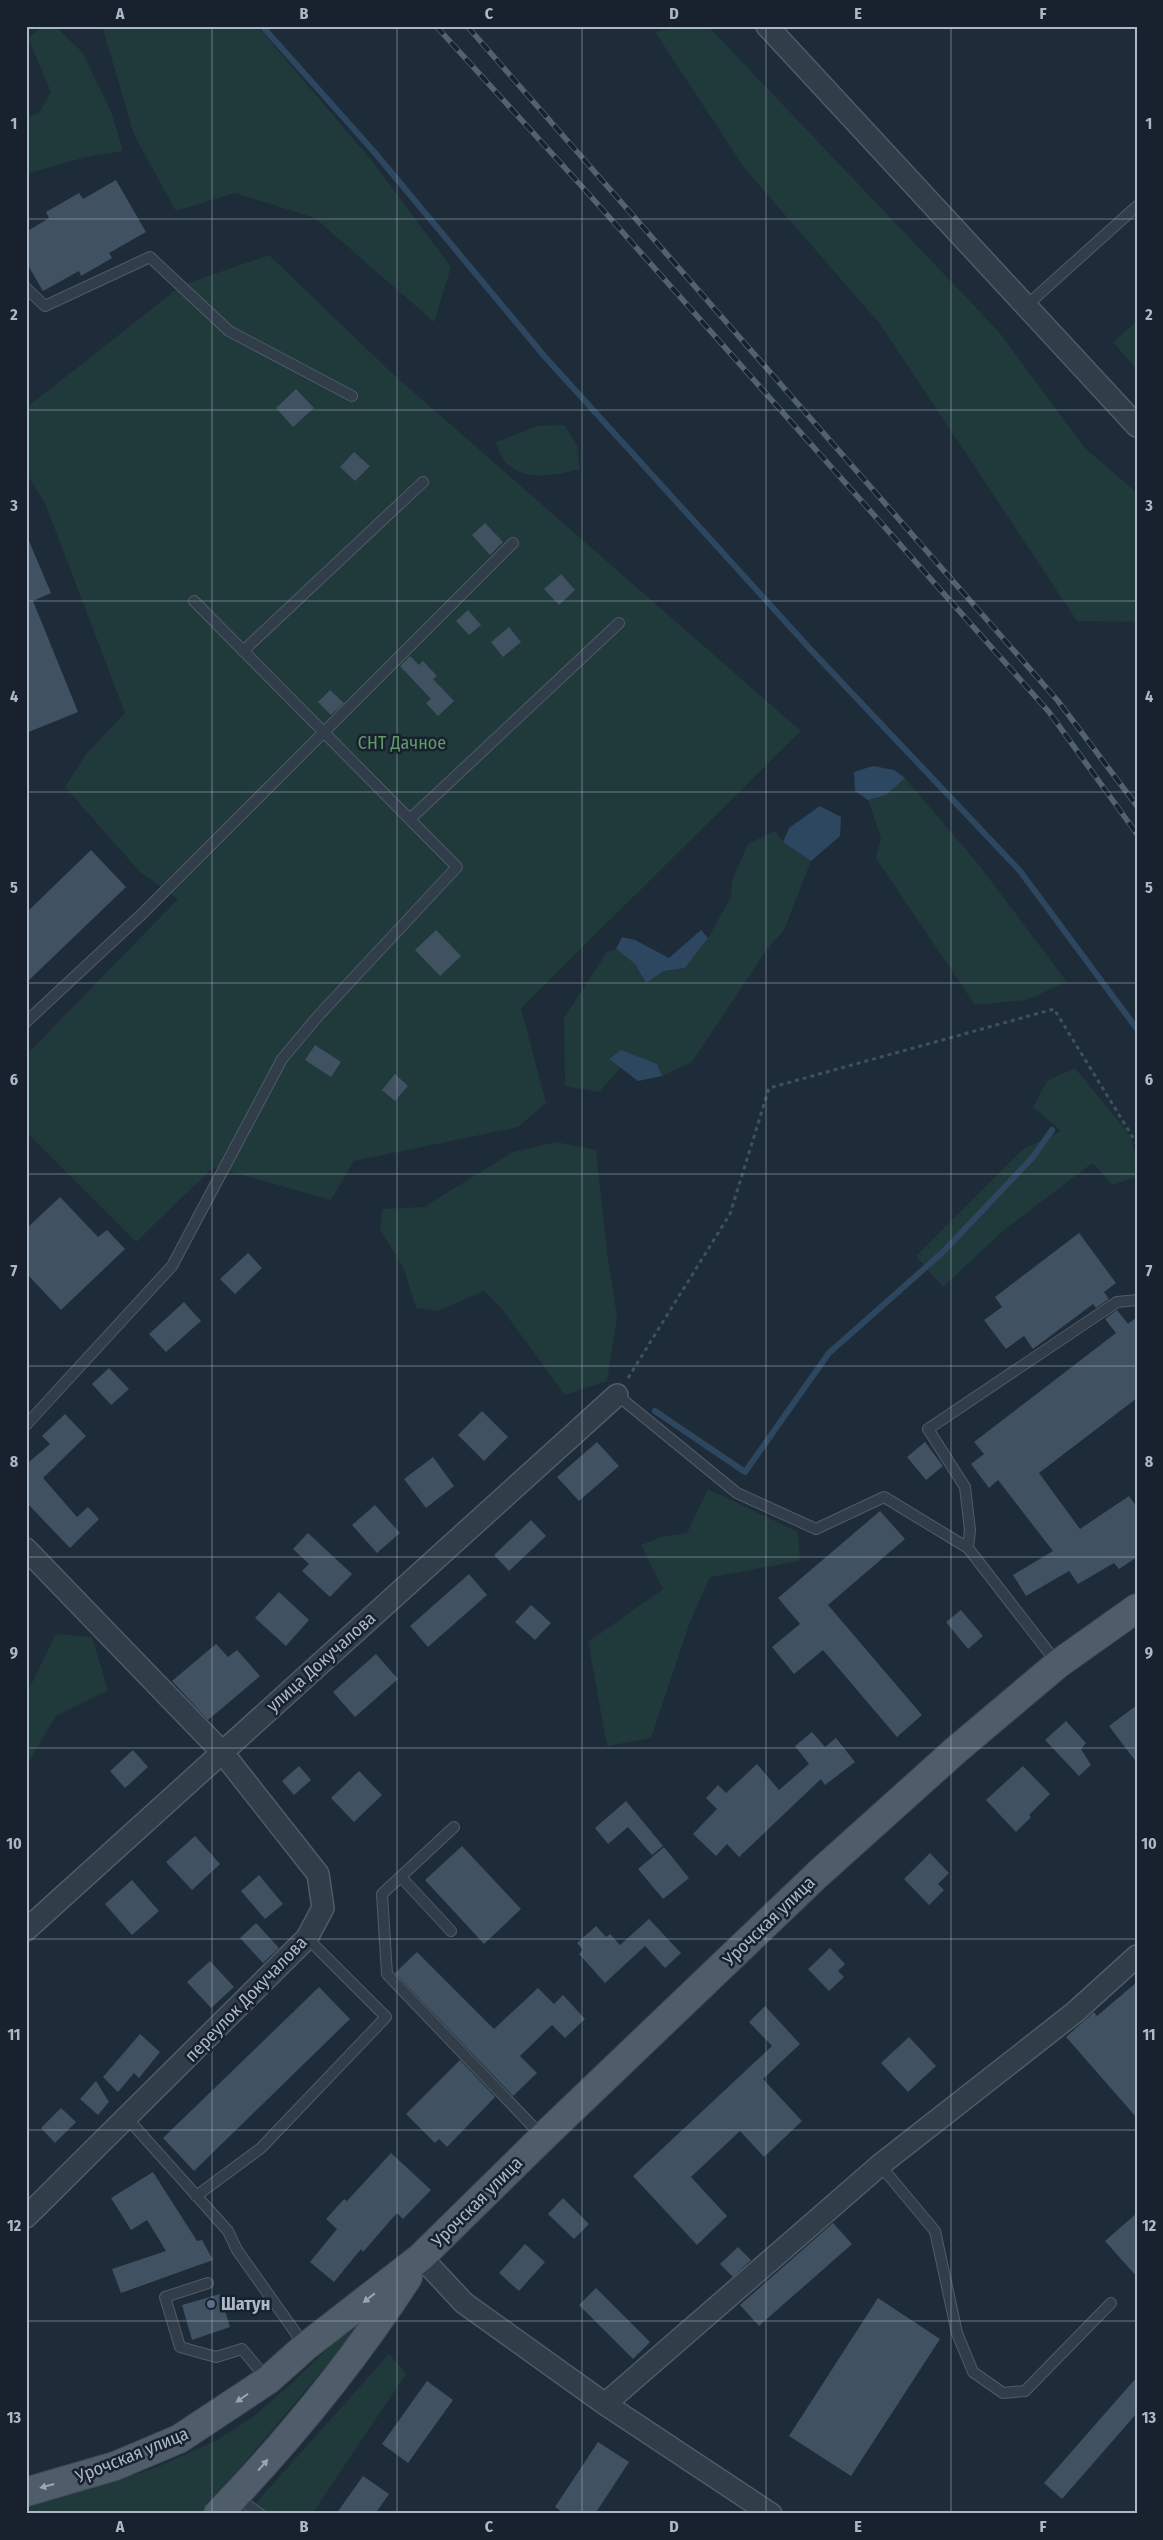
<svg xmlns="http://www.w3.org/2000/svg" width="1163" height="2540" viewBox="0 0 1163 2540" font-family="'Fira Sans Condensed',sans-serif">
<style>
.green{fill:#20393a}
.water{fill:#2d4760}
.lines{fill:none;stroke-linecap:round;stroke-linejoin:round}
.stream{stroke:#2d4760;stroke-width:6}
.building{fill:#405162}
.lane-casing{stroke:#4f5b68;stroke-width:12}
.street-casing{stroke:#4f5b68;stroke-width:24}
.primary-casing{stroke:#3e4956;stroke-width:30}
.path{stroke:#3a5555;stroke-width:3;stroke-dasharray:4 4;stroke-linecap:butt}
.lane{stroke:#323d4a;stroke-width:10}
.street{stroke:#323d4a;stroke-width:21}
.primary{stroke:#4f5d6a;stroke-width:28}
.rail-casing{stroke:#536271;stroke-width:5.5}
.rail{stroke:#17222e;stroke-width:4;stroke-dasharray:11;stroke-linecap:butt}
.oneway{fill:#99a6b4}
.grid{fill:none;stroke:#acb8c7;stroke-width:1;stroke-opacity:0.55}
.service-dot{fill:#5c6f8a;stroke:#17222e;stroke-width:2}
.labels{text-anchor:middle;stroke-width:5;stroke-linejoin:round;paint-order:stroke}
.park-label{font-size:18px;fill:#619969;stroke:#17222e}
.street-label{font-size:18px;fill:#acb8c7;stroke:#17222e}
.poi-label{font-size:18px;font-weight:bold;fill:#acb8c7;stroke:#17222e;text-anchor:start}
.neatline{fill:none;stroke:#acb8c7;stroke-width:2}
.grid-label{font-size:16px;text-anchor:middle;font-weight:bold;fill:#acb8c7}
</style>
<rect width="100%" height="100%" fill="#1e2c39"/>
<path class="green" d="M43 26H55L82 52 111 111 123 151 86 157 26 174V118L39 113 51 92 28 38Z
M102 26 259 28 372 161 451 267 434 322 315 218 235 193 176 211 134 135Z
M687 26H708L999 332 1085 448 1137 493V622L1077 621 880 324 745 169 655 32Z
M269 255 394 375 801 731 521 1008 546 1103 518 1127 354 1161 331 1200 214 1167 136 1242 26 1132V1055L178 899 140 872 65 787 86 754 125 713 45 503 26 473V408L182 285Z
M1137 321V370L1113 342Z
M564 425 577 445 580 469C548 478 506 484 496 442L538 426Z
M905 778 979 865 1067 982 1026 1000 975 1005 876 858 881 838 868 800 886 795Z
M775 831 783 842 811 861 784 930 765 952 692 1062 662 1076 657 1064 609 1059 621 1067 599 1092 565 1086 564 1018 607 952 616 949 635 964 646 982 664 971 685 968 708 938 731 897 732 880 748 844Z
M1075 1068 1131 1137 1137 1162V1177L1112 1185 1094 1164H1091L1005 1229 943 1287 916 1256 1022 1150 1061 1131 1033 1107 1047 1081Z
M556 1142 596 1150 607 1252 617 1317 607 1381 565 1395 502 1309 484 1291 438 1311 416 1308 404 1269 380 1229 382 1209 424 1207 513 1152Z
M708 1489 798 1532 800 1561 710 1577 690 1622 651 1738 607 1746 588 1642 663 1589 641 1545 661 1537 687 1533Z
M56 1634 92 1637 108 1690 56 1716 26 1766V1695Z
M386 2295 201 2514H26V2506L152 2469 217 2440 254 2416 293 2382 374 2304Z
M389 2354 406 2374 312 2514H246Z"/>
<path class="water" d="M873 766 894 770 905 778 886 795 868 800 855 791 854 772Z
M820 806 841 817 840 836 811 861 783 842 789 828Z
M701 930 708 938 685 968 664 971 646 983 635 964 616 949 622 937 635 940 669 958Z
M621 1050 657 1064 662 1076 638 1081 609 1059Z"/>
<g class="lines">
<path class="stream" d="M262 26 376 154 545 357 812 651 1020 871 1137 1029
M655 1411 745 1472 829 1353 943 1252 1033 1157 1052 1130"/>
</g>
<path class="building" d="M116 180 146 232 109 253 112 258 81 276 79 271 43 291 26 262V232L49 218 46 212 79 193 83 199Z
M296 389 314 408 293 427 276 408Z
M354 452 370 466 355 481 340 467Z
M485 523 503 542 490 555 472 535Z
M26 534 51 593 33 601 78 712 26 733Z
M561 574 575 590 559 605 544 589Z
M468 610 481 625 469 635 456 621Z
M509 627 521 642 503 657 491 642Z
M410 656 419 665 423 661 437 676 433 679 454 701 438 716 426 703 431 699 400 666Z
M330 690 344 703 331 715 318 702Z
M91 850 126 887 26 983V913Z
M436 930 461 956 440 976 415 950Z
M315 1045 341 1062 331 1077 305 1060Z
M395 1074 408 1086 395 1101 382 1090Z
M60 1197 98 1237 107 1230 125 1249 61 1310 26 1273V1229Z
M1079 1233 1116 1283 1104 1292 1109 1299 1096 1308 1093 1304 1033 1349 1024 1336 1006 1349 984 1320 1002 1307 995 1297Z
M248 1253 262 1268 235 1294 220 1279Z
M184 1302 201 1321 166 1352 149 1334Z
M1117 1310 1128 1324 1137 1317V1398L1039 1473 1080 1529 1129 1496 1137 1507V1557L1119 1569 1114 1563 1078 1584 1069 1571 1026 1596 1013 1575 1053 1551 998 1480 989 1488 971 1464 984 1454 974 1442 1116 1333 1105 1319Z
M109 1368 129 1389 111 1405 92 1384Z
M482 1411 508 1437 484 1461 458 1435Z
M65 1414 86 1436 43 1478 77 1517 88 1507 99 1519 70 1548 26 1502V1459L29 1462 50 1444 42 1436Z
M597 1442 619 1466 579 1501 557 1477Z
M925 1442 943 1466 926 1480 907 1457Z
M433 1457 454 1486 426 1508 404 1479Z
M375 1505 400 1533 377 1553 352 1525Z
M880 1511 905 1539 828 1605 922 1715 897 1737 823 1650 794 1674 772 1647 800 1624 778 1598Z
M531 1520 546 1536 509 1571 494 1555Z
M308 1533 352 1574 330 1597 302 1571 309 1564 293 1549Z
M469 1574 487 1595 428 1647 410 1626Z
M279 1592 309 1620 286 1646 255 1618Z
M531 1605 551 1623 535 1640 515 1622Z
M961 1610 983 1636 968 1649 946 1622Z
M216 1644 228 1657 237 1650 260 1676 208 1720 172 1681Z
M376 1654 398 1679 355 1717 333 1692Z
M1137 1705V1763L1109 1726Z
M1066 1721 1086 1743 1081 1749 1091 1765 1079 1776 1045 1740Z
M812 1732 825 1747 836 1738 855 1762 825 1785 821 1779 739 1857 727 1844 716 1856 693 1834 717 1809 706 1798 718 1785 726 1793 757 1764 779 1790 809 1764 795 1746Z
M133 1750 148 1767 125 1788 110 1771Z
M299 1766 311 1780 294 1795 282 1781Z
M1023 1766 1050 1794 1029 1815 1031 1817 1016 1832 986 1800Z
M359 1771 382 1795 354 1822 331 1798Z
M626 1801 663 1846 652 1855 628 1827 608 1844 595 1828Z
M195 1836 220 1864 192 1890 166 1862Z
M462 1846 521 1909 484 1944 425 1880Z
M664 1847 689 1878 663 1899 638 1869Z
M930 1853 949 1873 938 1884 944 1890 929 1905 904 1879Z
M259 1875 283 1904 265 1919 241 1891Z
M132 1880 159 1911 132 1935 105 1904Z
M649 1919 681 1953 665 1968 645 1946 605 1983 579 1954 583 1950 577 1943 596 1926 606 1937 610 1934 620 1945Z
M256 1923 279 1948 263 1963 240 1938Z
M830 1948 845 1964 838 1971 844 1977 829 1991 808 1969Z
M417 1952 494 2029 538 1988 554 2004 563 1995 585 2019 565 2038 552 2025 520 2056 537 2073 513 2096 395 1973Z
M210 1961 234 1987 211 2008 187 1982Z
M1137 1982V2118L1066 2037 1094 2012 1097 2016Z
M319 1987 350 2019 194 2171 163 2138Z
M765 2006 800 2044 763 2079 802 2121 764 2157 740 2131 691 2177 727 2216 697 2245 633 2176 772 2046 749 2022Z
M140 2034 160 2052 139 2078 134 2073 118 2092 103 2077Z
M909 2037 936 2066 908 2092 881 2063Z
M460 2060 495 2097 447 2147 439 2139 435 2143 406 2114Z
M96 2081 109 2102 98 2115 80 2099Z
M61 2108 76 2122 55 2143 41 2128Z
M391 2153 431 2190 403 2219 397 2213 363 2252 361 2249 334 2282 310 2262 337 2229 326 2219 344 2199 347 2201Z
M153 2172 197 2241 202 2240 213 2260 121 2293 112 2269 166 2251 147 2220 131 2230 111 2198Z
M563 2198 589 2224 574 2239 548 2214Z
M1137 2213V2277L1105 2241Z
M833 2223 852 2244 759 2326 740 2305Z
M525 2244 545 2262 519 2291 499 2273Z
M738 2247 751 2260 733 2277 720 2264Z
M596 2288 650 2342 633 2359 579 2305Z
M220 2294 230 2327 192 2340 182 2305Z
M878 2298 940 2339 851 2476 789 2436Z
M1137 2377V2413L1062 2499 1044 2483Z
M427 2381 453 2400 408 2463 382 2444Z
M598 2442 629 2462 595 2514H565L555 2507Z
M363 2476 389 2494 375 2514H336Z"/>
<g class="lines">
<g class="lane-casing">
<path id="lane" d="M26 288 45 306 150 257 229 331 352 396
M1026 306 1137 206
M243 651 423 482
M410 819 619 623
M26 1022 143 913 513 543
M617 1395 737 1493 816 1529 884 1497 968 1548 1057 1663
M26 1425 172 1266 282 1059 319 1015 457 867 194 601
M968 1548 970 1530 965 1487 928 1429 1117 1302 1137 1300
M454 1827 382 1894 387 1974 542 2136
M401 1877 451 1931
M127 2118 228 2231 237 2250 305 2346
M880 2165 935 2231 957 2333 973 2372 1003 2393 1025 2391 1111 2303
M196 2196 261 2148 386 2017 307 1938
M208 2283 165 2297 180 2347 216 2357 242 2349 267 2379
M236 2497 260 2514"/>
</g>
<g class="street-casing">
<path id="street" d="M767 26 1137 426
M26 1549 222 1752 318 1874 323 1908 307 1938 26 2217
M26 1930 617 1395
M421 2257 464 2303 605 2404 771 2514
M605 2404 880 2165 1074 2013 1137 1956"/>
</g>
<g class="primary-casing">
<path id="primary" d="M26 2492 115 2466 179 2439 268 2380 305 2347 421 2257 543 2137 818 1874 956 1750 1058 1664 1137 1608
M218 2514C288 2441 353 2362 408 2277"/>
</g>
<path class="path" d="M628 1378 730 1214 769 1088 1054 1009 1137 1144"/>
<use href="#lane" class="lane"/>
<use href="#street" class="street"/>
<use href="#primary" class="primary"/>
<g class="rail-casing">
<path id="rail" d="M436 26 586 191 1049 712 1137 834
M467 26 1058 701 1137 806"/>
</g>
<use href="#rail" class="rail"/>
</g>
<defs><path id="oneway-solid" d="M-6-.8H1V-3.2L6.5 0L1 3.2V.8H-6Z" transform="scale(1.25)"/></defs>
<g class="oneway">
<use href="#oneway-solid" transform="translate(369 2298) rotate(142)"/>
<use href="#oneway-solid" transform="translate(242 2398) rotate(145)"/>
<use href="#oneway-solid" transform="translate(263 2465) rotate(-49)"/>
<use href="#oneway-solid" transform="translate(47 2486) rotate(165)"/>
</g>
<path class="grid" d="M212 26V2514M397 26V2514M582 26V2514M766 26V2514M951 26V2514M26 219H1137M26 410H1137M26 601H1137M26 792H1137M26 983H1137M26 1174H1137M26 1366H1137M26 1557H1137M26 1748H1137M26 1939H1137M26 2130H1137M26 2321H1137"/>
<circle class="service-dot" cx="211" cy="2304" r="5"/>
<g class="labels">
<g class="park-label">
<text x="402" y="749">СНТ Дачное</text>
</g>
<g class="street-label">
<text transform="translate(321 1662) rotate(-42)" y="6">улица Докучалова</text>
<text transform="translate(769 1921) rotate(-44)" y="6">Урочская улица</text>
<text transform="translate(246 1999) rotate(-46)" y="6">переулок Докучалова</text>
<text transform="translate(477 2202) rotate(-45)" y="6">Урочская улица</text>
<text transform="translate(132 2455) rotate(-22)" y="6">Урочская улица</text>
</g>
<g class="poi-label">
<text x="221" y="2310">Шатун</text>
</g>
</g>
<rect width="1163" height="2540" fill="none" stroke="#17222e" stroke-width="55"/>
<rect x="28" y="28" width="1108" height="2484" class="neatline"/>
<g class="grid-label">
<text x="120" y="19">A</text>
<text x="304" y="19">B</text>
<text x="489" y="19">C</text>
<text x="674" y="19">D</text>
<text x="858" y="19">E</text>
<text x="1043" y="19">F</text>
<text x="14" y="129">1</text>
<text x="1149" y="129">1</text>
<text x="14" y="320">2</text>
<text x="1149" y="320">2</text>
<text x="14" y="511">3</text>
<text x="1149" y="511">3</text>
<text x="14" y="702">4</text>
<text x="1149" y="702">4</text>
<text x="14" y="893">5</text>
<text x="1149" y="893">5</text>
<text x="14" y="1085">6</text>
<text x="1149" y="1085">6</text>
<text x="14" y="1276">7</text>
<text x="1149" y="1276">7</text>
<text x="14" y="1467">8</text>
<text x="1149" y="1467">8</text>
<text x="14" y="1658">9</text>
<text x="1149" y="1658">9</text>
<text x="14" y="1849">10</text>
<text x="1149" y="1849">10</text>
<text x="14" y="2040">11</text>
<text x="1149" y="2040">11</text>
<text x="14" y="2231">12</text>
<text x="1149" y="2231">12</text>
<text x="14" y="2423">13</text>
<text x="1149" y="2423">13</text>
<text x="120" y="2532">A</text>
<text x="304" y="2532">B</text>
<text x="489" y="2532">C</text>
<text x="674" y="2532">D</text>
<text x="858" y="2532">E</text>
<text x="1043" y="2532">F</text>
</g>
</svg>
